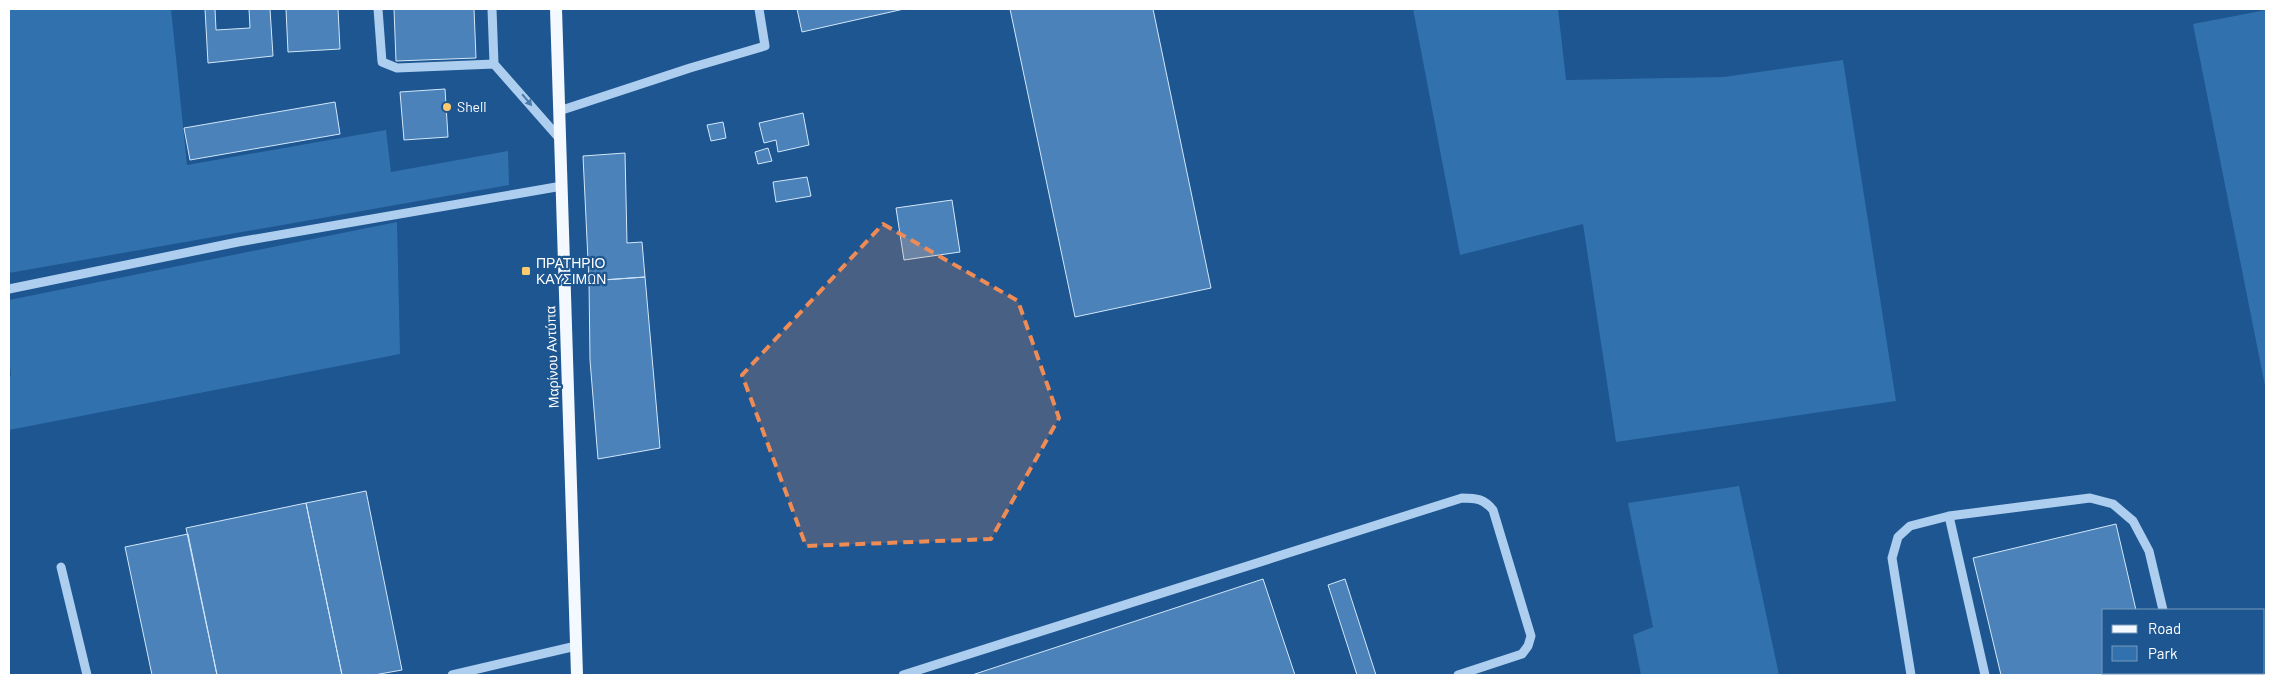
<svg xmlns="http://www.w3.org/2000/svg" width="2275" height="684" viewBox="0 0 2275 684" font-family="Barlow,sans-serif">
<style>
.green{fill:#3171ae}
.building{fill:#4a82b9;stroke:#d3e7fa}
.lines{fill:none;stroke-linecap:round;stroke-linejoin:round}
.minor{stroke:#adceee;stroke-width:9}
.major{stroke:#f4f9ff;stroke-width:12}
.oneway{fill:#487aac}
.marked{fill:#ef8b55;fill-opacity:0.2;stroke:#ef8b55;stroke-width:4;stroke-dasharray:10 6;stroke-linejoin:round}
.poi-dot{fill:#fdcb6c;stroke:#1d5690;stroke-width:2}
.labels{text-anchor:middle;stroke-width:4.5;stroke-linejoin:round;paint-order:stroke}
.poi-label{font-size:14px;fill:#fff;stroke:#1d5690;text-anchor:start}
.street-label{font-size:14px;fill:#fff;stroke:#1d5690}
</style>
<rect width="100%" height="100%" fill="#1d5690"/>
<path class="green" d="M9 9H171L187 165 386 130 391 172 508 151 509 185 9 273Z
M1413 9H1558L1566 80 1724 77 1843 60 1896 401 1616 442 1583 224 1460 255Z
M2266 10V391L2193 24Z
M397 222 400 354 9 430V377L11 376 9 354V300Z
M1739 486 1779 675H1641L1633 635 1653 627 1628 503Z"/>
<path class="building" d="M205 9H215L216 30 250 28 249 9H270L273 56 208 63Z
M286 9H338L340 49 288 52Z
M394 9H474L476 58 396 61Z
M797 9H904L802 32Z
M1010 9H1153L1211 288 1075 317Z
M445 89 448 137 404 140 400 92Z
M335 102 340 134 190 160 184 128Z
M803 113 809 145 778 152 776 140 764 143 759 123Z
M723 122 726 138 711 141 707 125Z
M768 148 772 161 758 164 755 152Z
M625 153 627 243 642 242 645 277 589 281 583 156Z
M807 177 811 196 776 202 773 182Z
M952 200 960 252 904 260 896 208Z
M645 277 660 448 598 459 590 360 589 281Z
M366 491 402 670 374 675H342L306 503Z
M306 503 342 675H217L186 528Z
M2116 524 2136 610H2104V673H2151L2152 675H2001L1973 558Z
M188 534 217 675H152L125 547Z
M1263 579 1295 675H972Z
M1345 579 1376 675H1357L1328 585Z"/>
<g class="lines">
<path class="minor" d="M378 9 382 62 397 68 494 64
M492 9 494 64 560 139
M559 111 690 68 765 46 759 9
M9 289 238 242 562 186
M61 567 87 675
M2177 673 2178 675
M452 675 576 646
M903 675 1462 498C1477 498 1484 499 1493 510L1531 636 1528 646 1522 654 1458 675
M1911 675 1892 558 1898 537 1910 526 1949 516
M1985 675 1949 516 2090 498 2113 504 2133 521 2149 551 2163 610"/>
<path class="major" d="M556 9 577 675"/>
</g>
<defs><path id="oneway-solid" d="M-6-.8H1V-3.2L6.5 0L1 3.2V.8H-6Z" transform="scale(1.25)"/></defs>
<use class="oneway" href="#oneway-solid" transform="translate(527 100) rotate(50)"/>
<path class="marked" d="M883 224 1018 301 1059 418 991 539 806 546 742 375Z"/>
<g class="poi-dot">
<circle cx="447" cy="107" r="5"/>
<rect x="521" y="266" width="10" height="10" rx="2.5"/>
</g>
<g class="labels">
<g class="poi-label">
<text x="457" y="112">Shell</text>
<text x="536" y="268">ΠΡΑΤΗΡΙΟ<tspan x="536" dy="16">ΚΑΥΣΙΜΩΝ</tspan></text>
</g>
<g class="street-label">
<text transform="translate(552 357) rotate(-92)" y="5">Μαρίνου Αντύπα</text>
</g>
</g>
<rect width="2275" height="684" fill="none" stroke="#ffffff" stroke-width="20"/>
<rect x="2102" y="609" width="162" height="65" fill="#1d5690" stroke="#779abc"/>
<rect x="2112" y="625" width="25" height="8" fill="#f4f9ff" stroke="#779abc"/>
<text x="2148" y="634" font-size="15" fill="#ffffff">Road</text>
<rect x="2112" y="646" width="25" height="15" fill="#3171ae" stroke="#779abc"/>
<text x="2148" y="659" font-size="15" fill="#ffffff">Park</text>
</svg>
